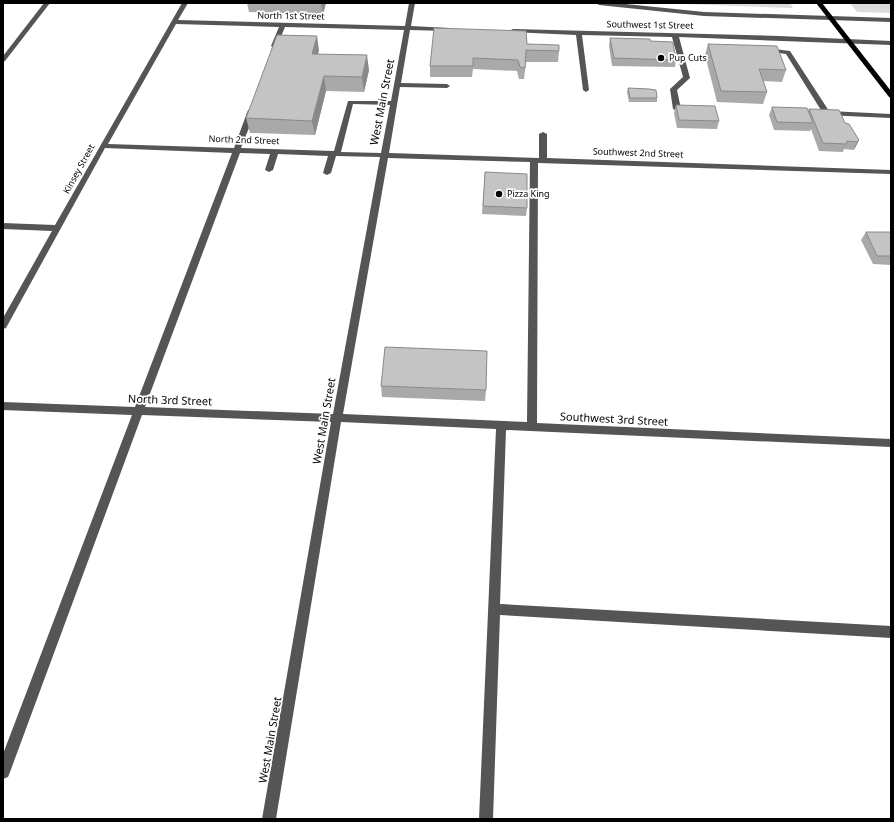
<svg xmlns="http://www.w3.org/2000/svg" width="894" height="822" viewBox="0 0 894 822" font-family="'Noto Sans',sans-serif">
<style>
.green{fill:#dcdcdc}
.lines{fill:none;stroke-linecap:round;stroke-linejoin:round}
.minor{fill:#555;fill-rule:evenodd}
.major{fill:#000;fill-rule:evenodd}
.wall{fill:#a9a9a9}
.shaded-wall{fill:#898989}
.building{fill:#c4c4c4;stroke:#898989}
.poi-dot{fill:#000;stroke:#fff;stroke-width:1.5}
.labels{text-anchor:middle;stroke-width:3.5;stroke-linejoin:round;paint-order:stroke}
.far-street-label{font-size:9px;fill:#000;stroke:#fff}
.far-poi-label{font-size:9px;fill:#000;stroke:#fff;text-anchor:start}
.street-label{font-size:11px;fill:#000;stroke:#fff}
</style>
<rect width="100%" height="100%" fill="#fff"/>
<path class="green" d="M655 3H790L793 8Z
M850 3H891V13L857 12Z"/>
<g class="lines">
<path class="minor" d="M44 3H50L5 61 3 62V56Z
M182 3H188L178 20 405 26 409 3H415L411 26 449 28 450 29 447 31 410 30 401 83 447 84 450 86 447 88 400 87 389 153 539 158V134L543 132 547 134V158L891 170V174L538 163 537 423 891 439V447L506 430 500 604 891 626V638L500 615 493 819H479L496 429 341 422 276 819H262L331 422 142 415 10 772 8 777 3 779V754L132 415 3 410V402L135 407 232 153 105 148 6 328 3 329V318L52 231 3 229V223L55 225ZM176 24 279 27 271 46 274 48 277 46 285 27 404 30 391 101H348L334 151 241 148 256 110 252 108 248 110 234 148 108 144ZM353 104 390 105 381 153 341 152ZM240 153 270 154 265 170 269 172 273 170 278 154 328 156 323 173 327 175 331 173 336 156 380 157 333 414 145 407ZM388 158 530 162 527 422 343 414Z
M596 3H616L704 12 891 18V22L704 16 599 5Z
M513 29 779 36 891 41V45L679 37 690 78 677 90 681 109 677 111 673 109 670 89 683 77 672 37 582 35 589 90 586 92 583 90 576 35 511 32V30Z
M766 48 790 51 829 111 891 114V118L824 115 786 54 764 51V49Z"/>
<path class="major" d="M816 3H822L891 91V98L889 97Z"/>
</g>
<path class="wall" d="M247 3H326L323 14 249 12Z
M610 38 650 41 676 60 675 67 612 66 609 46Z
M527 44 559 51 558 62H526L524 79H519L517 71 473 69 472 77H430V66Z
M708 44 786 70 782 82 763 81 767 92 763 104 717 102 705 55Z
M319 50 318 54 369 70 364 92 326 91 315 135 250 133 246 118Z
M628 88 657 98V102H629L627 92Z
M676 105 719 121 717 129 677 128 674 113Z
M772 107 808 111 809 109 845 123 859 140 855 148 853 150 844 149 843 152 819 151 811 129 810 131 774 130 769 115Z
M485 172 527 208 526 216 482 214Z
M866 232H891V265L873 264 861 240Z
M381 386 486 390 485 401 382 397Z"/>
<path class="shaded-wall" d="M321 3H326L323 14Z
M317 36 319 50 314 68 312 54Z
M367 55 369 70 364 92 362 77Z
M324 76 326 91 315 135 312 121Z
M859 140 855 148 853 150 857 142Z"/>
<path class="building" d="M434 28 526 31 527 44 559 45V51L526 50 525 68 520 67 518 60 473 58V66H430Z
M277 35 317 36 312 54 367 55 362 77 324 76 312 121 246 118Z
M610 38 650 39V41L673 42 676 60 614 58Z
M708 44 777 46 786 70 759 69 767 92 721 91Z
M628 88 649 89 656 90 657 98H630Z
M676 105 715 106 719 121 679 120Z
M772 107 807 108 813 123 777 122Z
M809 109 839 110 845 123 849 124 859 140 857 142 847 141 846 144 823 143Z
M485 172 527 174V208L483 206Z
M866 232H891V256H877Z
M385 347 487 351 486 390 381 386Z"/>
<g class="poi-dot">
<circle cx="661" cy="58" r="4"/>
<circle cx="499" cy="194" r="4"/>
</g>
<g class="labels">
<g class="far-street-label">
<text transform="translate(291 16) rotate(1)" y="3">North 1st Street</text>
<text transform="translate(650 25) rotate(1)" y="3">Southwest 1st Street</text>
<text transform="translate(244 140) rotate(2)" y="3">North 2nd Street</text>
<text transform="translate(638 153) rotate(2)" y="3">Southwest 2nd Street</text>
<text transform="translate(79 169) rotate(-61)" y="3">Kinsey Street</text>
</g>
<g class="far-poi-label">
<text x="669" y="61">Pup Cuts</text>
<text x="507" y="197">Pizza King</text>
</g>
<g class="street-label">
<text transform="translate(382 102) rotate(-79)" y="4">West Main Street</text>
<text transform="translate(170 400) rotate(2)" y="4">North 3rd Street</text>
<text transform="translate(614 419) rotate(3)" y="4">Southwest 3rd Street</text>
<text transform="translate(324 421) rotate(-80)" y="4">West Main Street</text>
<text transform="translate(270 740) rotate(-80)" y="4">West Main Street</text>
</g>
</g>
<rect width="894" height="822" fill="none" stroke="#000000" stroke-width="8"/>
</svg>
